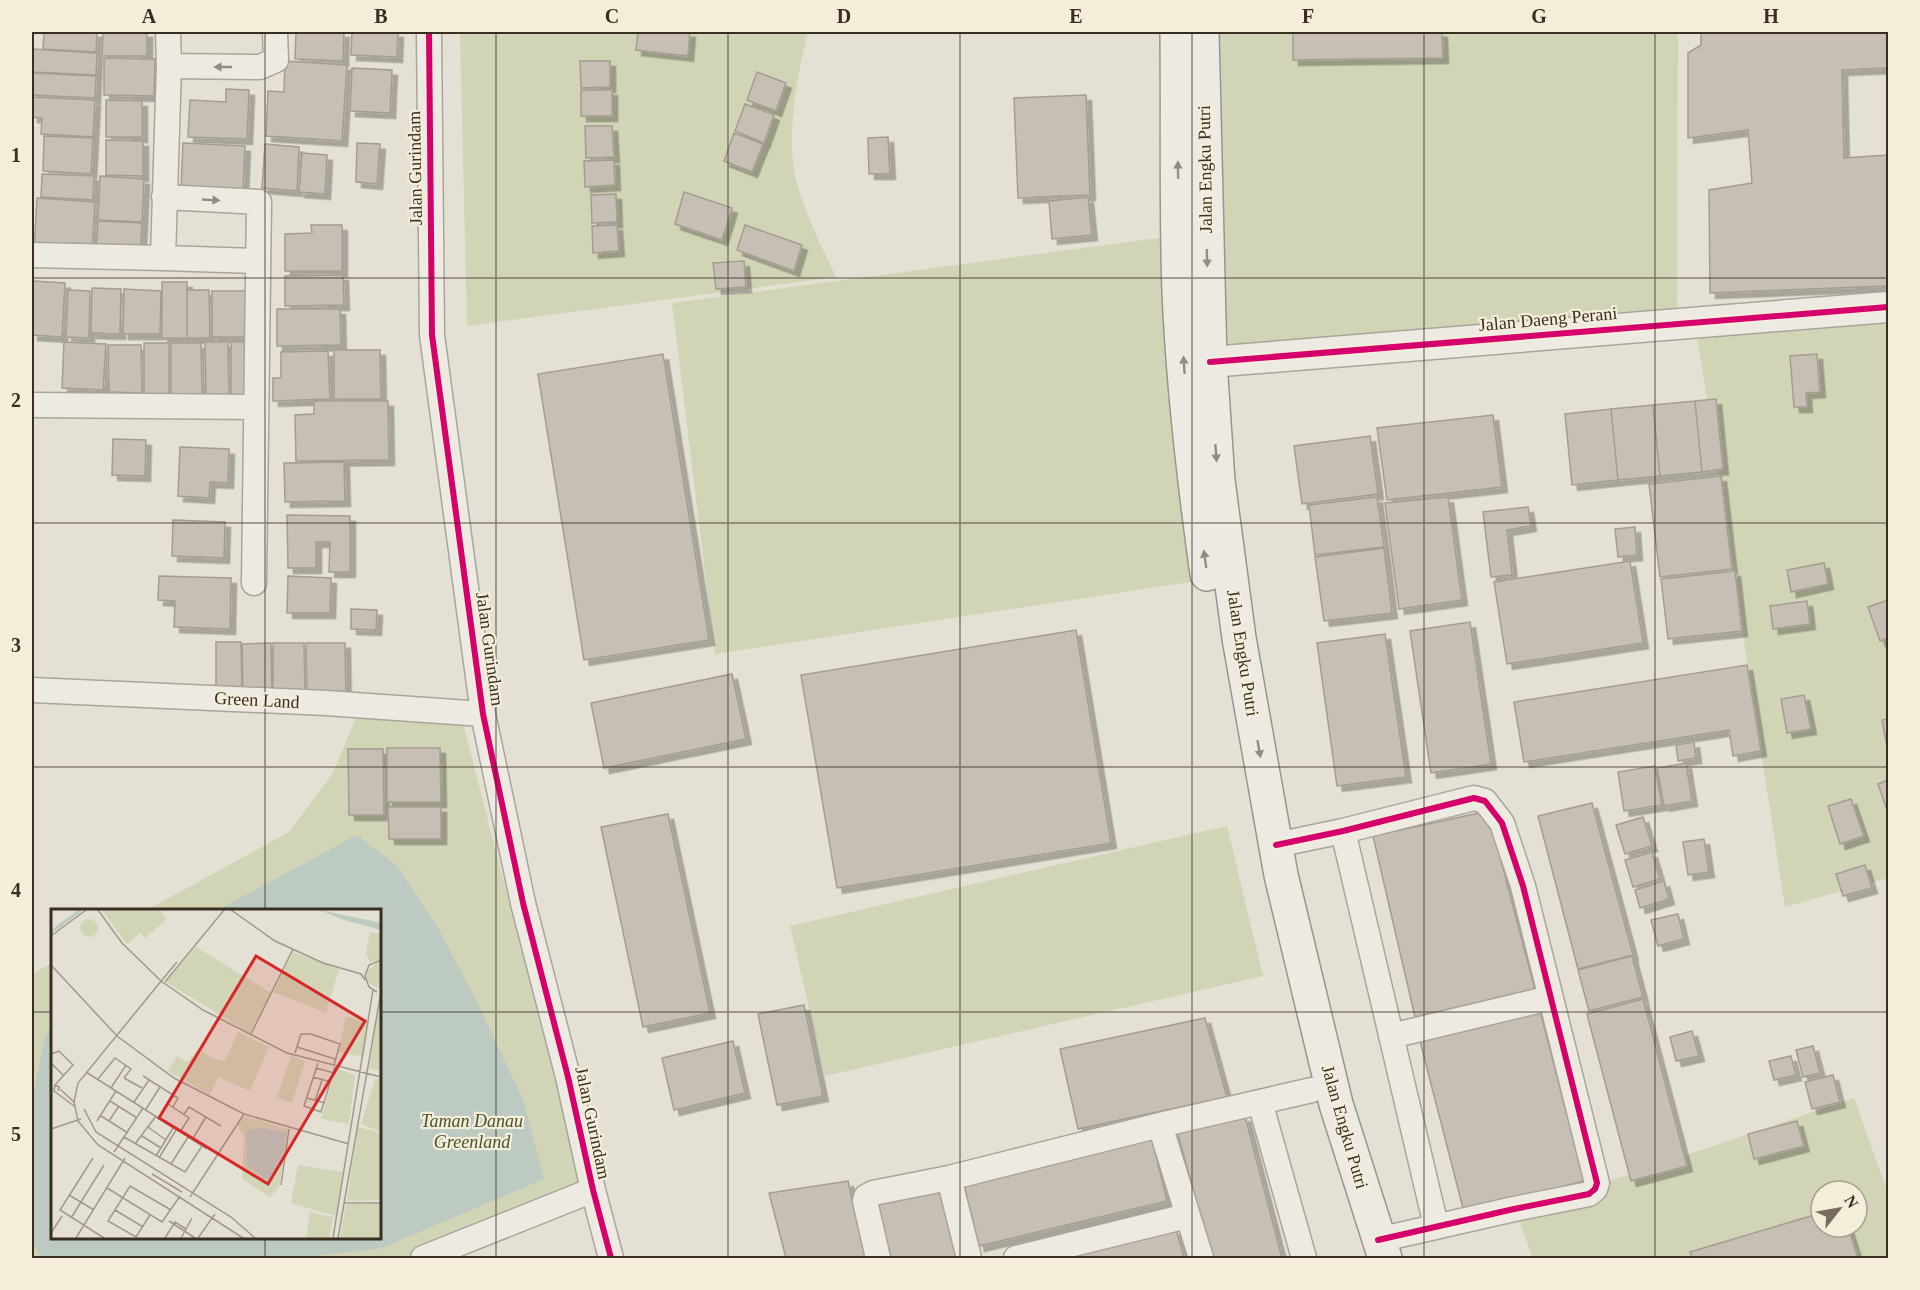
<svg xmlns="http://www.w3.org/2000/svg" width="1920" height="1290" viewBox="0 0 1920 1290" font-family="'Times New Roman',serif">
<style>
.green{fill:#d2d4b6;fill-rule:evenodd}
.water{fill:#bccac2}
.building{fill:#c8bfb4;stroke:#a59c92;stroke-width:1.5;filter:url(#shadow)}
.lines{fill:none;stroke-linecap:round;stroke-linejoin:round}
.minor-casing{stroke:#aaa59b;stroke-width:27}
.tertiary-casing{stroke:#aaa59b;stroke-width:33}
.secondary-casing{stroke:#9a958b;stroke-width:36}
.minor{stroke:#edeae3;stroke-width:24}
.tertiary{stroke:#edeae3;stroke-width:30}
.secondary{stroke:#edeae3;stroke-width:33}
.cycleway-casing{stroke:#f4edda;stroke-width:10}
.cycleway{stroke:#d6006c;stroke-width:6}
.oneway{fill:#948c82}
.grid{fill:none;stroke:#3a2e22;stroke-width:1.5;stroke-opacity:0.55}
.labels{text-anchor:middle;stroke-width:4.5;stroke-linejoin:round;paint-order:stroke}
.street-label{font-size:18px;fill:#3a2e22;stroke:#f4edda}
.park-label{font-size:18px;font-style:italic;fill:#49542b;stroke:#f4edda}
.inset-river{fill:none;stroke:#bccac2;stroke-width:3}
.inset-road{fill:none;stroke:#a0998c;stroke-width:1.5}
.view{fill:#d62828;fill-opacity:0.15;stroke:#d62828;stroke-width:3}
.inset-edge{fill:none;stroke:#3a2e22;stroke-width:3}
.neatline{fill:none;stroke:#3a2e22;stroke-width:2}
.grid-label{font-size:20px;text-anchor:middle;font-weight:bold;fill:#3a2e22}
</style>
<defs>
<filter id="shadow"><feDropShadow dx="5.5" dy="5.5" stdDeviation="0" flood-color="#0004"/></filter>
</defs>
<rect width="100%" height="100%" fill="#e4e0d3"/>
<path class="green" d="M460 32H808C797 75 785 139 797 183 806 216 822 247 836 277L467 326Z
M1210 32H1678L1677 318 1219 351Z
M1166 237 1197 581 715 654 672 303Z
M1888 320V878L1785 907 1697 336Z
M357 715 462 720 583 1188 404 1258H32V974L52 963V1238H380V910H147L289 832 333 773Z
M1227 826 1263 976 825 1076 790 926Z
M1854 1098 1888 1193V1258H1533L1516 1213ZM1821 1191H1857V1227H1821Z"/>
<path class="water" d="M357 835 398 867 437 926 476 1000 523 1100 544 1179 379 1249 292 1258H41L32 1241V1100L45 1037 52 1026V1238H380V910H218Z"/>
<path class="building" d="M44 32H97L96 52 43 49Z
M103 32H147V56H102Z
M296 32H344L343 61 295 59Z
M352 32H398L397 57 351 55Z
M638 32H690L688 56 636 50Z
M1293 32H1442L1443 58 1293 60Z
M1701 32H1888V68L1842 70 1844 158 1888 155V286L1710 293 1709 190 1752 183 1748 130 1688 138V53L1701 45Z
M32 49 97 53 96 75 32 72Z
M104 58 155 59 154 96 104 95Z
M285 61 347 65 342 141 266 136 268 91 284 92Z
M580 61H610V87L581 88Z
M352 68 392 70 390 113 350 111Z
M757 72 786 83 776 111 747 100Z
M32 73 96 76 95 98 32 95Z
M226 89 249 90 247 139 188 137 190 100 226 102Z
M581 90H612V116H581Z
M1086 95 1090 195 1018 198 1014 98Z
M32 97 95 100 93 137 41 134 42 118 32 117Z
M106 100 142 101V137H106Z
M745 104 774 115 764 143 735 131Z
M585 126H612L614 157 586 158Z
M734 133 763 144 752 172 724 161Z
M44 136 93 138 91 174 43 171Z
M888 137 890 174H869L868 138Z
M106 140 143 141V176L106 175Z
M183 143 245 146 243 192 181 189Z
M357 143 380 144 377 184 356 182Z
M265 144 299 147 297 191 262 188Z
M302 153 327 155 325 194 299 192Z
M614 160 615 185 585 187 584 161Z
M42 174 94 176 93 200 41 197Z
M100 176 144 179 142 222 98 220Z
M684 192 732 208 722 240 675 224Z
M616 194 617 222 592 223 591 195Z
M1088 197 1092 235 1052 239 1049 201Z
M37 198 95 202 92 254 34 251Z
M98 221 142 223 140 256 96 254Z
M311 225H342V271H285V234L312 233Z
M617 225 619 251 593 253 592 226Z
M745 225 802 245 794 271 737 250Z
M744 261 746 287 716 289 713 263Z
M343 275 344 305 285 306V276Z
M33 281 65 283 62 337 32 335Z
M162 282H187V338H162Z
M92 288 121 289 120 334 91 333Z
M124 289 161 291 160 334H123Z
M68 290 90 291 89 338 66 337Z
M187 290H209L210 338H187Z
M212 291H254V337H212Z
M277 309H340L341 345 277 346Z
M64 342 106 344 103 390 62 388Z
M205 342H228L229 397 206 398Z
M231 342H253L254 396H231Z
M144 343H169V395H144Z
M171 343H201L202 395H171Z
M108 345H141L142 393 109 392Z
M334 350H380L381 399H334Z
M328 351 330 399 273 401V378H281V352Z
M663 354 709 640 584 660 538 374Z
M1817 354 1820 392 1806 393 1807 407H1794L1790 356Z
M1716 399 1723 469 1702 472 1695 401Z
M314 401H388L389 460 296 461 295 415 314 414Z
M1695 401 1702 472 1660 476 1653 405Z
M1653 405 1660 476 1618 480 1611 409Z
M1611 409 1618 480 1572 485 1565 414Z
M1493 415 1502 487 1387 500 1377 428Z
M1370 436 1378 494 1302 504 1294 446Z
M113 439 146 440 145 476 112 475Z
M180 447 229 449 228 483 210 482 209 498 178 496Z
M344 462 345 501 285 502 284 463Z
M1721 476 1732 569 1660 577 1649 484Z
M1377 497 1384 547 1315 555 1309 505Z
M1448 497 1462 600 1399 609 1385 503Z
M1528 507 1531 526 1507 530 1512 575 1491 577 1483 512Z
M287 515 350 516V572H329L330 542H316V568H288Z
M173 520 225 522 224 558 172 556Z
M1635 527 1637 555 1618 557 1615 529Z
M1384 548 1392 613 1324 621 1315 557Z
M1630 561 1643 643 1507 664 1494 582Z
M1824 563 1828 584 1791 592 1787 570Z
M1735 571 1742 631 1668 639 1661 579Z
M159 576 231 578 230 629 174 627 175 601 158 600Z
M288 576 331 578 330 613H287Z
M1888 600V638L1880 641 1868 607Z
M1807 601 1810 624 1773 629 1770 606Z
M351 609 377 610 376 630 351 629Z
M1470 622 1491 764 1431 773 1410 631Z
M1076 630 1111 843 837 888 801 675Z
M1385 634 1406 777 1337 786 1317 643Z
M216 642H241L242 696H216Z
M271 643 272 696H243L242 644Z
M273 643H304L305 696 273 697Z
M306 643H345L346 696H307Z
M1747 665 1761 751 1733 756 1729 730 1524 762 1514 702Z
M732 674 746 739 604 768 591 703Z
M1804 695 1811 729 1787 733 1781 699Z
M1888 719V746L1887 747 1882 720Z
M1694 742 1696 758 1678 761 1676 745Z
M387 748H440L441 802H387Z
M348 749H383L384 815H349Z
M1686 763 1692 801 1664 806 1657 768Z
M1655 766 1662 805 1624 811 1618 772Z
M1888 780V813L1878 784Z
M1851 799 1864 836 1840 844 1828 806Z
M1592 803 1633 955 1578 969 1538 816Z
M388 807H441V839H389Z
M1488 811 1535 990 1415 1017 1373 836Z
M668 814 710 1013 643 1027 601 827Z
M1643 817 1652 846 1625 854 1616 825Z
M1704 839 1709 872 1688 875 1683 842Z
M1652 852 1660 879 1633 887 1625 860Z
M1865 865 1872 888 1843 896 1836 874Z
M1664 881 1669 899 1640 908 1635 890Z
M1678 914 1684 939 1658 946 1651 920Z
M1632 956 1643 997 1589 1011 1578 970Z
M1643 999 1687 1166 1631 1181 1587 1014Z
M804 1005 823 1096 777 1105 758 1014Z
M1540 1011 1584 1181 1464 1212 1420 1041Z
M1205 1018 1227 1097 1078 1129 1060 1049Z
M1692 1031 1699 1056 1676 1061 1670 1037Z
M733 1041 745 1093 674 1110 662 1058Z
M1813 1046 1820 1073 1803 1077 1796 1050Z
M1791 1056 1796 1075 1774 1080 1769 1061Z
M1833 1075 1840 1102 1812 1109 1805 1082Z
M1245 1116 1282 1258H1212L1177 1131Z
M1797 1121 1804 1146 1754 1159 1748 1134Z
M1151 1135 1167 1201 979 1246 963 1180Z
M848 1181 865 1258H786L769 1193Z
M942 1181 961 1258H891L876 1197Z
M1821 1213V1227H1848L1858 1258H1692L1690 1252Z
M1176 1229 1184 1258H1067Z"/>
<g class="lines">
<g class="minor-casing">
<path id="minor" d="M429 32 432 335 483 714 523 903 568 1077 593 1190 611 1258
M169 66 260 67 276 60 275 32
M164 197 259 202 254 583
M32 255 163 258 169 66 168 32
M163 258 258 261
M32 405 256 407
M32 690 326 703 483 714
M1343 831 1436 1226
M1276 845 1343 831 1474 798 1485 801 1502 823 1523 886 1597 1183 1595 1189 1589 1194 1514 1209 1378 1240
M1391 1036 1550 998
M1260 1102 1304 1258
M1160 1125 1201 1258
M949 1178 969 1258
M423 1258 593 1190
M878 1258 865 1201 866 1197 873 1193 949 1178 1160 1125 1312 1090
M1016 1258 1187 1216"/>
</g>
<g class="tertiary-casing">
<path id="tertiary" d="M1210 362 1888 307"/>
</g>
<g class="secondary-casing">
<path id="secondary" d="M1177 32C1178 118 1176 205 1179 292 1183 387 1194 481 1207 574
M1202 32 1210 362 1218 481 1239 638 1281 875 1336 1104 1385 1258"/>
</g>
<use href="#minor" class="minor"/>
<use href="#tertiary" class="tertiary"/>
<use href="#secondary" class="secondary"/>
<g class="cycleway-casing">
<path id="cycleway" d="M429 32 432 335 483 714 523 903 568 1077 593 1190 611 1258
M1210 362 1888 307
M1276 845 1343 831 1474 798 1485 801 1502 823 1523 886 1597 1183 1595 1189 1589 1194 1514 1209 1378 1240"/>
</g>
<use href="#cycleway" class="cycleway"/>
</g>
<defs><path id="oneway-solid" d="M-6-.8H1V-3.2L6.5 0L1 3.2V.8H-6Z" transform="scale(1.5)"/></defs>
<g class="oneway">
<use href="#oneway-solid" transform="translate(223 67) rotate(-180)"/>
<use href="#oneway-solid" transform="translate(1178 170) rotate(-91)"/>
<use href="#oneway-solid" transform="translate(211 200) rotate(3)"/>
<use href="#oneway-solid" transform="translate(1207 258) rotate(89)"/>
<use href="#oneway-solid" transform="translate(1184 365) rotate(-94)"/>
<use href="#oneway-solid" transform="translate(1216 453) rotate(86)"/>
<use href="#oneway-solid" transform="translate(1205 559) rotate(-98)"/>
<use href="#oneway-solid" transform="translate(1259 749) rotate(80)"/>
</g>
<path class="grid" d="M265 32V910M496 32V1258M728 32V1258M960 32V1258M1192 32V1258M1424 32V1258M1655 32V1258M32 278H1888M32 523H1888M32 767H1888M32 1012H52M380 1012H1888M265 1238V1258"/>
<g class="labels">
<g class="street-label">
<text transform="translate(415 168) rotate(-91)" y="6">Jalan Gurindam</text>
<text transform="translate(1205 169) rotate(-91)" y="6">Jalan Engku Putri</text>
<text transform="translate(1548 319) rotate(-5)" y="6">Jalan Daeng Perani</text>
<text transform="translate(490 649) rotate(82)" y="6">Jalan Gurindam</text>
<text transform="translate(1243 653) rotate(81)" y="6">Jalan Engku Putri</text>
<text transform="translate(257 700) rotate(3)" y="6">Green Land</text>
<text transform="translate(593 1123) rotate(78)" y="6">Jalan Gurindam</text>
<text transform="translate(1345 1127) rotate(74)" y="6">Jalan Engku Putri</text>
</g>
<g class="park-label">
<text x="472" y="1127">Taman Danau<tspan x="472" dy="21">Greenland</tspan></text>
</g>
</g>
<g transform="translate(51 909)">
<rect width="330" height="330" fill="#e4e0d3"/>
<path d="M51 1H109L116 10 94 29 89 24 76 35ZM29 19a9 9 0 1 1 18 0a9 9 0 1 1-18 0ZM319 23 330 25V50L319 53 315 45ZM145 38 220 84 199 124 115 73ZM242 43 288 60 275 104 222 83ZM327 53H330V81L316 73V62ZM330 84V162L318 160ZM295 108 318 113 313 148 287 143ZM187 123 218 138 199 182 167 168 159 186 117 162 126 147 136 153 148 139 160 149 174 152ZM240 147 254 152 241 194 226 189ZM285 159 304 166 298 215 270 210ZM324 170H330V223L310 215ZM192 207 238 220 228 278 219 288 191 270 193 227 186 215ZM307 218 330 224V291L296 292ZM247 256 292 263 285 307 240 294ZM295 295H330V329H289ZM259 303 282 308 278 329H255Z" fill="#d2d4b6"/>
<path d="M269 1 330 14V21L290 10ZM208 219 235 223 233 241 218 270 212 269 196 255V221Z" fill="#bccac2"/>
<path class="inset-river" d="M0 23 30 1"/>
<path class="inset-road" d="M47 1 71 34 110 72 152 101 236 144 330 168M180 1 224 32 272 54 310 65 314 71M0 27 35 1M0 56 66 127 123 169 193 205 298 235M111 71 126 53M111 71 27 174 23 193 27 212 47 236 192 329M114 73 173 1M326 83 318 78 314 67 318 56 330 51M200 125 242 40M246 138 284 150M244 144 250 125H260L289 135 283 156M0 145 8 142 22 156 4 176M0 154 13 167M267 154 253 197 270 203 284 158M265 159 283 164M35 163 156 240M92 167 127 189 122 198M262 168 280 173M73 169 91 179M47 170 64 149 80 160 73 169M60 179 75 156M9 180 23 193M7 182 8 178 4 176 3 182 23 197M256 189 274 194M59 192 86 209M264 192 271 171M83 193 98 171M117 195 138 209 129 223M33 200 45 223 180 308 204 329M95 200 109 178M133 205 138 198 170 217M50 207 77 224M108 209 122 186M46 212 65 182M58 212 68 197M97 218 115 231M0 220 30 210M91 227 110 239M73 228 134 263 151 237M141 231 155 208M84 235 105 207M63 243 92 199M105 247 122 219M42 249 9 301 53 329M108 249 125 221M120 255 137 228M101 265 131 283M230 276 238 220M56 279 111 313 129 287M18 286 43 301M139 288 193 205M294 294H330M64 301 92 318M99 306 85 328 57 312 79 277 120 301M20 309 53 256M118 312 144 329M0 324 11 307M25 329 74 249M114 329 124 313 135 320M130 329 141 309M147 329 164 305M282 329 322 81M287 329 330 83"/>
<path class="view" d="M205 47 314 112 217 275 108 209Z"/>
<rect width="330" height="330" class="inset-edge"/>
</g>
<rect width="1920" height="1290" fill="none" stroke="#f4edda" stroke-width="66"/>
<g transform="translate(1839 1209) rotate(59)"><circle r="28" fill="#f4edda" stroke="#aaa190" stroke-width="1.5"/>
<path d="M0-4.5L10 22L0 15L-10 22Z" fill="#766c60"/>
<text y="-9" font-size="16" font-weight="bold" text-anchor="middle" fill="#3a2e22">N</text>
</g>
<rect x="33" y="33" width="1854" height="1224" class="neatline"/>
<g class="grid-label">
<text x="149" y="23">A</text>
<text x="381" y="23">B</text>
<text x="612" y="23">C</text>
<text x="844" y="23">D</text>
<text x="1076" y="23">E</text>
<text x="1308" y="23">F</text>
<text x="1539" y="23">G</text>
<text x="1771" y="23">H</text>
<text x="16" y="162">1</text>
<text x="16" y="407">2</text>
<text x="16" y="652">3</text>
<text x="16" y="897">4</text>
<text x="16" y="1141">5</text>
</g>
</svg>
